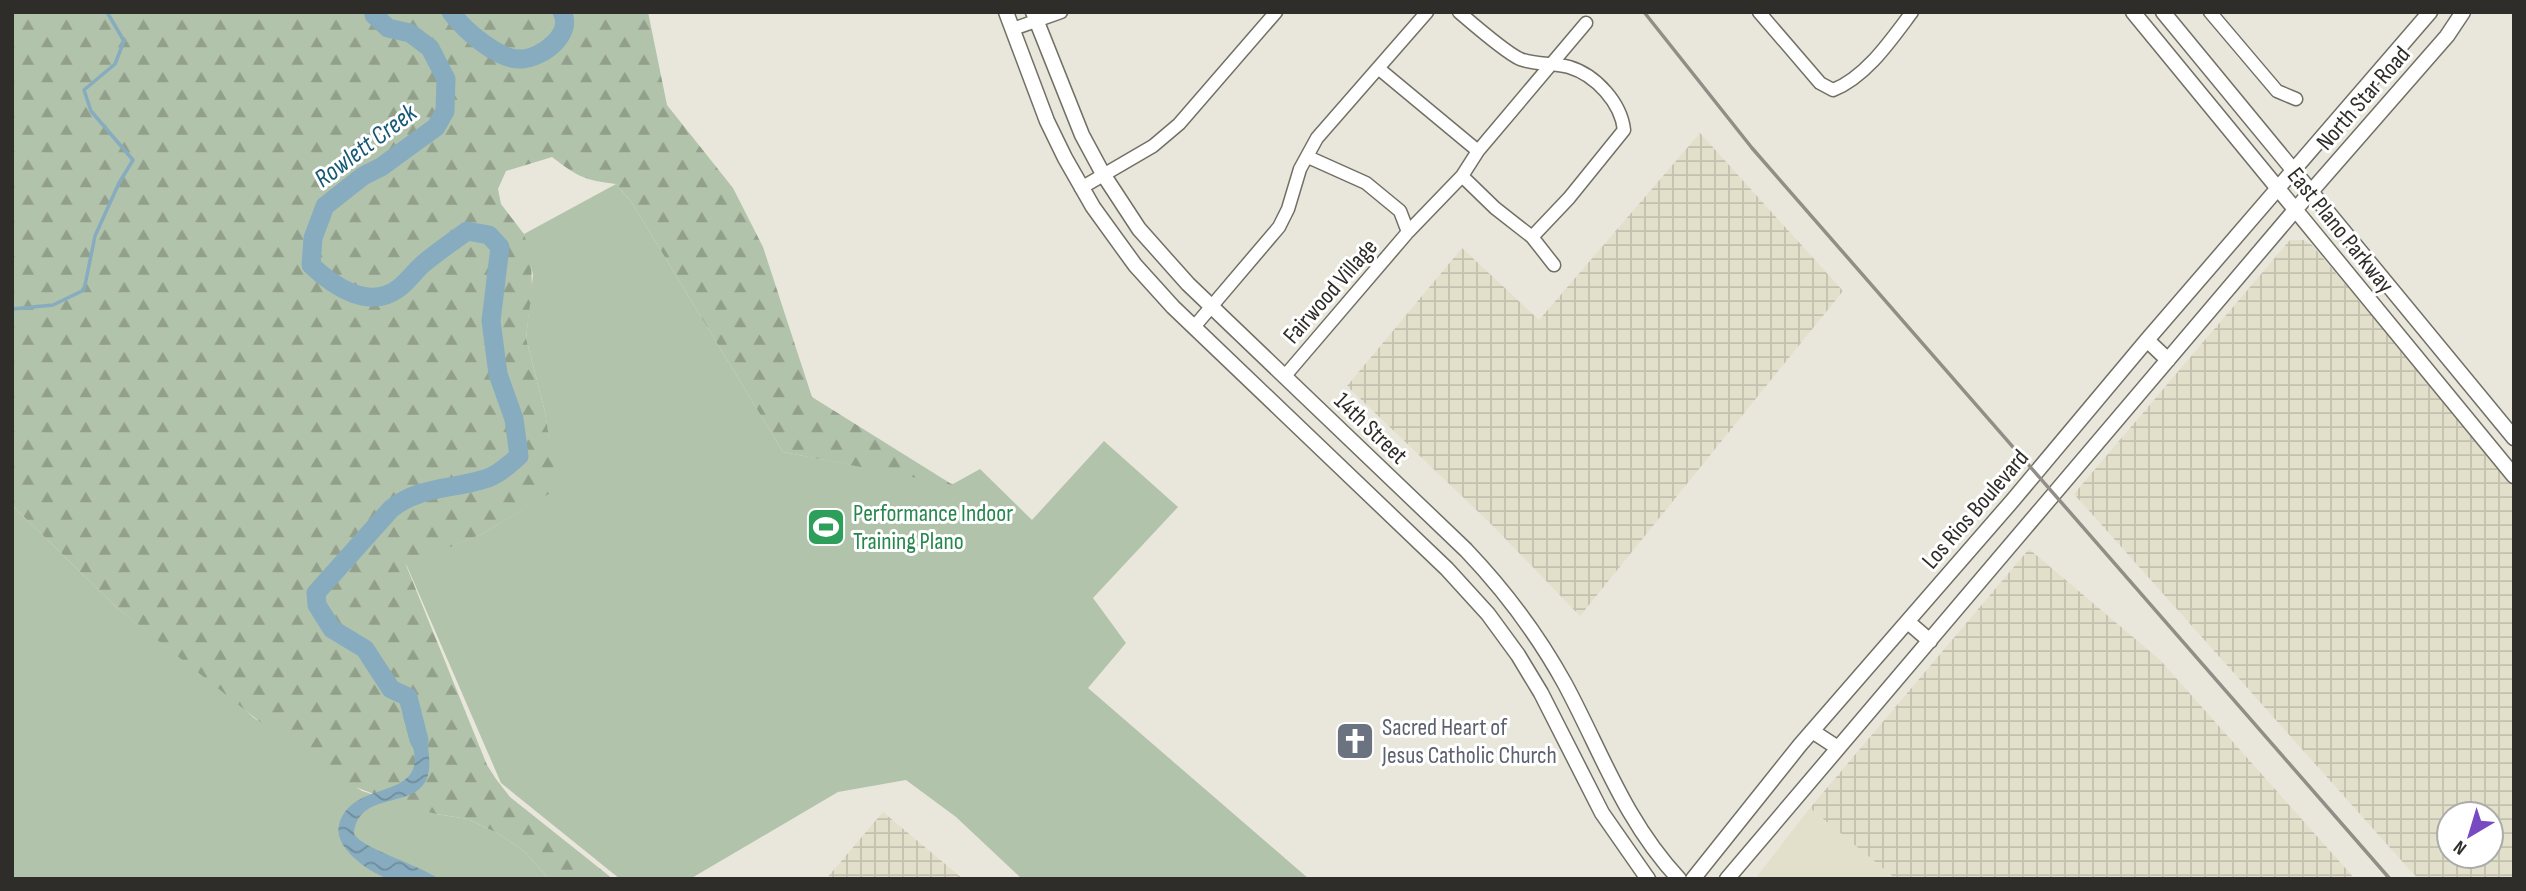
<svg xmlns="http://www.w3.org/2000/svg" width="2526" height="891" viewBox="0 0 2526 891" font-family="'Sofia Sans Condensed',sans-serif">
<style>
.built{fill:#e2dfcb}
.industrial{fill:url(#industrial-grid);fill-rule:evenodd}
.grass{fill:#b2c3ab}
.forest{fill:url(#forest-firs)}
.water{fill:url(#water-waves)}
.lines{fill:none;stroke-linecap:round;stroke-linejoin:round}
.stream{stroke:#87acbf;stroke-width:3.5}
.river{stroke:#87acbf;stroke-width:19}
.minor-casing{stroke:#727065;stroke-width:15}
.major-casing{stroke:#727065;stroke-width:17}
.minor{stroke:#fff;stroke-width:12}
.major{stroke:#fff;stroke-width:14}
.rail{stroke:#908e86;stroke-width:3.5}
.labels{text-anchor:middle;stroke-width:6;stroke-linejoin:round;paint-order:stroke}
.street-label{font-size:24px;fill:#2e2d29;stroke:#fff}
.leisure-label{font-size:24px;fill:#27864d;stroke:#fff;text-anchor:start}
.worship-label{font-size:24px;fill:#5b616d;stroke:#fff;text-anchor:start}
.water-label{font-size:26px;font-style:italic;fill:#165976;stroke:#fff}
</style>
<defs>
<pattern id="industrial-grid" width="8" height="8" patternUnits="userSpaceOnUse" patternTransform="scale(1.75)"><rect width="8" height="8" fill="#e2dfcb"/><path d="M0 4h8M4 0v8" fill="none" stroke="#c2c0ae"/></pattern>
<pattern id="forest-firs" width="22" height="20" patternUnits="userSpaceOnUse" patternTransform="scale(1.75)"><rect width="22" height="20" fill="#b2c3ab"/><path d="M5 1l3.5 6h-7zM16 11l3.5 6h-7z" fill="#919f8b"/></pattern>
<pattern id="water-waves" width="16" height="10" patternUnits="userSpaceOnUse" patternTransform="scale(1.75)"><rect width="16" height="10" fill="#87acbf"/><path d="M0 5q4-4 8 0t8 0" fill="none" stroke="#6f8c9b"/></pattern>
</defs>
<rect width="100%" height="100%" fill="#e9e7db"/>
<path class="built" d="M1810 808 1896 879H1755Z"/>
<path class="industrial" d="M1700 133 1843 291 1580 616 1492 525 1347 386 1462 248 1539 320Z
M2290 240H2303L2312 245 2514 485V879H2418L2074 494ZM2449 814H2491V856H2449Z
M2029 549 2160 660 2355 879H1896L1810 808Z
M883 812 963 879H826Z"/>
<path class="grass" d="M616 184 632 203 783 452 953 484 980 469 1032 520 1104 441 1178 507 1093 598 1126 643 1088 688 1309 879H1022L956 817 906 780 838 792 690 879H620L501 783 406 564 482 534 556 489 545 412 526 338 533 275 524 234Z
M12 505 116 607 228 694 254 718 362 791 436 814 468 819 499 834 525 852 549 879H12Z"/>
<path class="forest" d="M12 12H648L667 105 733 188 763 247 812 397 953 485 783 452 632 203 616 184C584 180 578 177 552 157L506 171 498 189 501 204 524 234 531 256 532 289 526 338 545 412 557 489 482 534 406 565 487 765 496 779 510 797 613 879H549L525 852 499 834 468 819 436 814 403 805 329 777 116 607 12 505Z"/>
<path class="water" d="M419 715C424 732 431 750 429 769 425 814 358 786 354 834 363 849 420 865 439 879 424 879 405 882 390 879 371 874 333 848 339 825 349 786 403 796 413 769 419 755 408 732 403 717Z"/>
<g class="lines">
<path class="stream" d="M12 309 53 305 84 290 95 236 119 183 133 160 91 111 84 90 115 64 124 41 107 12"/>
<path class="river" d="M374 12V15L388 28 410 33 430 48 446 79 445 111 436 127 381 167 363 176 325 206 313 238 311 265C333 286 369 311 399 288 408 281 414 272 423 264 437 252 452 242 467 231L489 235 500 247 491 321 498 374 514 419 519 456C510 464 499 474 488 478 453 490 421 485 391 509L316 593 317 605 332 629 365 649 391 689 408 697 419 740
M451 12C464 30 499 61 522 59 542 58 574 34 562 12"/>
<g class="minor-casing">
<path id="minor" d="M1459 12C1473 24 1505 52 1520 59 1535 65 1554 63 1569 67 1596 75 1621 103 1624 130L1569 198 1532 237
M1759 12 1820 83 1833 90C1866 77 1891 40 1912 12
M2210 12 2277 91 2296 99
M1013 29 1061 12
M1378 68 1478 151
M1308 157 1366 183 1400 211 1408 232
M1462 176 1495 208 1532 237 1554 265
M1081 188 1153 146 1179 124 1276 12
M1194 327 1279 227 1288 209 1300 169 1317 138 1427 12
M1284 377 1408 232 1462 176 1478 151 1586 23"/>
</g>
<g class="major-casing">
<path id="major" d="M1006 12 1047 121 1065 158 1093 207 1135 265 1173 307 1447 569 1488 614 1518 655 1541 693 1602 813 1648 879
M1033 12 1082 135 1103 174 1139 229 1188 284 1466 550C1505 591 1538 635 1565 684 1602 753 1624 820 1679 879
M2133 12 2514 476
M2163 12 2514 438
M2147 340 2168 360
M1908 622 1930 641
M1812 731 1838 748
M1693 879 1800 745 2013 500 2147 340 2430 12
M1727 879 2295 210 2447 36 2463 12"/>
</g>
<use href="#minor" class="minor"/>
<use href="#major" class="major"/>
<path class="rail" d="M1644 12 1752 148 2390 879"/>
</g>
<defs>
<g id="stadium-square" transform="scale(2.0125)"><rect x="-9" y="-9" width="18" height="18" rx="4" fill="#2e9e5b" stroke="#fff"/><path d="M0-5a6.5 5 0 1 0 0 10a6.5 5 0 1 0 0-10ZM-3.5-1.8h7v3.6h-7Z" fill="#fff"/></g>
<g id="church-square" transform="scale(2.0125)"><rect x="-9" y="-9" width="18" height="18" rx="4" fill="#6b7280" stroke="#fff"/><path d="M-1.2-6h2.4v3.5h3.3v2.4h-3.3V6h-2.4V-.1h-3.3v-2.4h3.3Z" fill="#fff"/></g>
</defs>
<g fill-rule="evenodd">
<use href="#stadium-square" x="826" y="527"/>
<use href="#church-square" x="1355" y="741"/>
</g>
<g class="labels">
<g class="street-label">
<text transform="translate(2363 98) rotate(-49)" y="8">North Star Road</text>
<text transform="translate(2341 230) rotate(51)" y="8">East Plano Parkway</text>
<text transform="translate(1330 291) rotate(-49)" y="8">Fairwood Village</text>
<text transform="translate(1371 428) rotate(44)" y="8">14th Street</text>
<text transform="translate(1975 509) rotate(-49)" y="8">Los Rios Boulevard</text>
</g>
<g class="leisure-label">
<text x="853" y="521">Performance Indoor<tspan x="853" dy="28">Training Plano</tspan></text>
</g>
<g class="worship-label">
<text x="1382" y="735">Sacred Heart of<tspan x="1382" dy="28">Jesus Catholic Church</tspan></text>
</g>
<g class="water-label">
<text transform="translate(365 145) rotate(-37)" y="9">Rowlett Creek</text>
</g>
</g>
<rect width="2526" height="891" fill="none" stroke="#2e2d29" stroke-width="28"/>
<g transform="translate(2470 835) rotate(218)"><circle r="33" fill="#ffffff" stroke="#ababa9" stroke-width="2"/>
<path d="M0-5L12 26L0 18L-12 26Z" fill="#774ac2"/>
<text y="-10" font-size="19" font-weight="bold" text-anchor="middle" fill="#2e2d29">N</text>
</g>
</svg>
